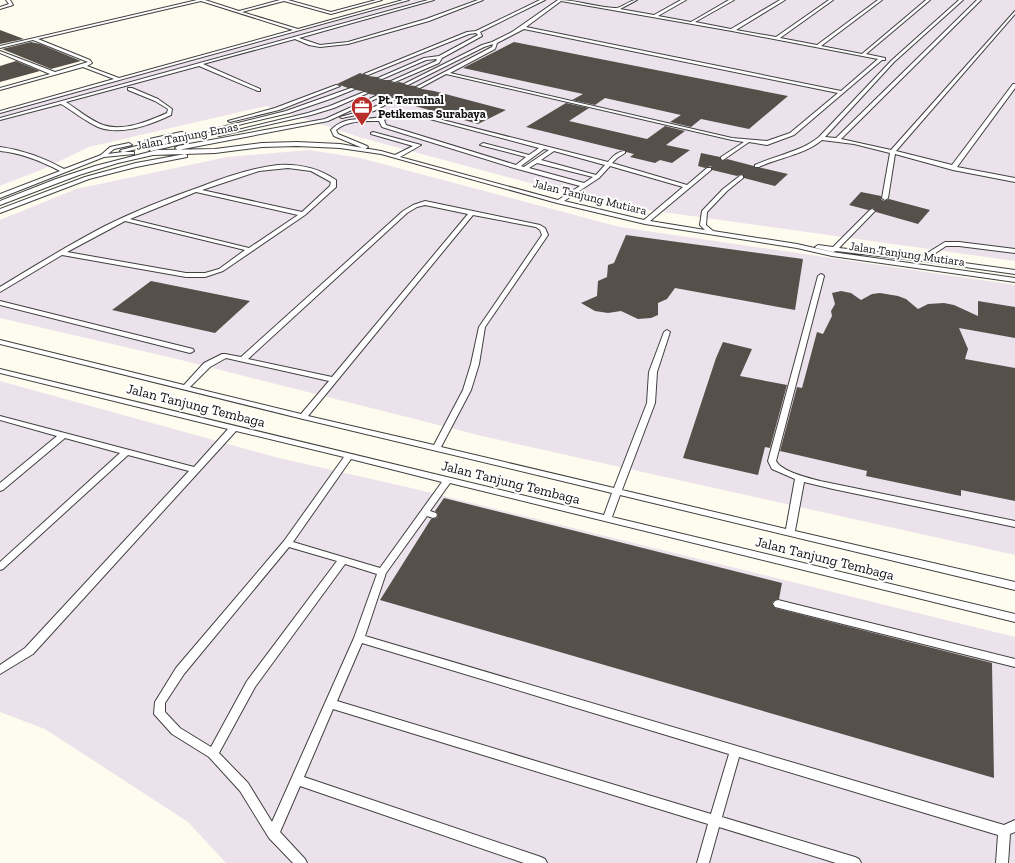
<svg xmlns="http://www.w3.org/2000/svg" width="1015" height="863" viewBox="0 0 1015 863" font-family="'Zilla Slab',serif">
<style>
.industrial{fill:#ece2ec}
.building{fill:#56504a}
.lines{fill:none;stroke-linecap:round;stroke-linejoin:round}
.service-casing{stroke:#414141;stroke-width:2}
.service{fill:#fff;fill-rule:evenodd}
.labels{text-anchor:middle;stroke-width:4;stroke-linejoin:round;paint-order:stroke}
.far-poi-label{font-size:12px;font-weight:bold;fill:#0e0e0e;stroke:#fff;text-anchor:start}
.far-street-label{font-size:12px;fill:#0e0e0e;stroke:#fff}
.street-label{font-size:14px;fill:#0e0e0e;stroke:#fff}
</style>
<rect width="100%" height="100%" fill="#fefcef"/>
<path class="industrial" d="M413 0H1015V261L612 205 362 138 266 106 89 147 43 169 0 186V113Z
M309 150 360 158 620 227 1015 285V555L486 437 181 360 0 318V220L76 189 227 157Z
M0 381 279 458 411 488 1015 637V863H226L188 822 45 729 0 712Z"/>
<path class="building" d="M0 30 24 39 0 44Z
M31 42 40 44 81 61 51 69 2 49Z
M514 42 788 96 749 129 701 119 691 127 670 122 681 115 605 98 595 105 572 100 583 94 463 68Z
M16 61 40 71 0 82V66Z
M360 73 368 76 377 77 378 79 382 80H390L391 82 395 83 399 82 403 83 404 85 415 86 416 88 434 91 506 110 478 124 408 104 410 103 397 100 396 98 392 97 388 98 383 97 382 95H375L369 94 368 92 356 90 355 88H348L337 84Z
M566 103 589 108 569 121 647 139 665 126 685 131 666 145 690 150 672 163 660 160 655 163 630 157 634 154 626 152 625 150H620L526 127Z
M701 153 720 157 722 161 727 159 754 166 755 168H762L788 174 775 186 744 178 742 174 737 176 712 170 711 166 705 168 698 166Z
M861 192 881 196V199L884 201 889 199 930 210 918 224 876 212 873 208 868 210 849 205Z
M626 235 803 259 795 310 675 288 667 299 658 303V315L651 318 638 319 621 311 608 313 595 311 581 303 597 296 598 281 607 277 608 265 614 263Z
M151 281 250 301 215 333 112 310Z
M841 291 851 293 861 300 872 294 880 293 898 296 906 299 918 309 928 304 944 303 954 305 978 316V301L1015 307V338L959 328 968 349 965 359 1015 368V501L961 490V496L866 476 867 471 780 451 797 387 802 388 817 332 823 334 832 316 831 311 835 304 832 293Z
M723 342 752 349 740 376 787 385 770 448 765 447 758 475 683 458 716 358Z
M444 498 782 583 779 599 775 600 772 603 775 608 992 663 994 778 380 600 431 519 437 518 438 514 435 511Z"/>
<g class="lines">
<g class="service-casing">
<path id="service" d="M6 0H10L13 5 0 9V7L9 4Z
M197 0H205L239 11 280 0H288L331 12 376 0H382L331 14 284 1 242 12 298 29 403 0H409L0 113V111L114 79 83 67 0 90V88L50 74 0 53V51L55 72 88 62 33 40 0 48V46ZM201 1 293 30 119 78 87 66 92 63 90 60 38 39Z
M428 0H434L299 38 320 45 348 42 426 19 478 0H483L429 21 348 44 320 47 309 45 295 39 203 64 260 89V91H258L199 66 66 102C78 110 90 120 103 125 123 132 149 121 167 113L168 109 155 101 128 90V88H132L158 99 172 109 171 115C150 125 121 136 98 127 85 121 73 111 61 104L0 120V118Z
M540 0H545L480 32 482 36 442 58 439 63 395 82 391 81 436 61 437 59 426 60 382 79 378 78 424 58 439 56 478 35 476 33 469 34 368 75 364 74 467 32 476 31Z
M558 0C577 0 595 7 614 8 622 9 628 0 637 0L620 9 654 15 681 0H686L658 16 691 22 729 0H734L695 22 731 29 780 0H785L736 30 776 37 829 0H833L780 38 817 45 878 0H882L821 46 862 54 926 0H930L866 54 885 58V60H882L794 135 767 145 749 142 723 160 721 159V157L744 142 732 140 446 74 420 88 416 87 492 47 493 44 484 47 408 85 404 84 482 45 492 42 512 32ZM561 1 732 31 878 59 841 91 526 27ZM524 29 838 93 790 133 767 141 732 138 450 73 495 49 497 43Z
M959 0H963L894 62 825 137 836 138 977 0H981L841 139 891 150 1015 11V14L896 151 952 165 1013 84H1015V88L957 167 1015 178V182L953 170 895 154 888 198 885 200 882 198 890 153 854 144 822 140C804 155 780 157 759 167H755V165C776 155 801 152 819 137L892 60Z
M336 85 340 86 279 110 230 122 228 121 275 108Z
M351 88 355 89 333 98 289 113 175 140 173 139 286 111Z
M364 92 368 93 334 108 311 115 219 136 217 135 308 113 330 106Z
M378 95 382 96 328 121 178 150 175 148 178 146 325 119Z
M392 98 396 99 374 111 342 118 340 117 370 109Z
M399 112H411L608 162C612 157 618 151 625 151V153L617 158 612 163 687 185 707 168H711V170L650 221 705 230 700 225 702 211 723 189 741 175 743 176V178L727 191 707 212 706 225 713 231 797 244 832 252 1015 278V282L832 256 797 248 645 224 557 203 381 154 340 148 297 146 262 147 215 153 153 155 118 163 79 175 0 205V201L56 179 95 166 157 150 215 149 262 143 297 142 340 144 381 151 395 155 413 146 371 134V133L373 132 421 145 400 157 558 200 580 186 514 168 382 127 379 121C364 121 348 120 336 130L338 134 367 146 368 147 365 149 334 136 331 130C345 115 363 121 381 117 387 116 393 113 399 112ZM399 114H411L539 148 529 155 483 143 480 145 526 157 516 165 386 125 384 120ZM544 149 549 150 524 167 521 166ZM554 151 605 165 596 175 541 160ZM537 163 593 177 584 183 529 168ZM610 166 683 187 644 220 564 201 599 178Z
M181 132H183V134L148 142 145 140Z
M184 140 187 142 186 143 151 151 148 149Z
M156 141 158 142V144L124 152H134V154L104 157 0 198V194L60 171C41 161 21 153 0 151V147C23 150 44 158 64 169L101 155 110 147 129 143 132 145 114 149 108 154 123 152 120 151 121 150Z
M185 154 187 155V157L136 167 89 179 0 213V209L85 177 136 163Z
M278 165C300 164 318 168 336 180V187L305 215 223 271 205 277H186L62 255 0 292V287C34 266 69 245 105 226 135 211 168 198 200 187 225 177 251 168 278 165ZM288 168 311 171 331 182 330 186 302 212 202 190 259 171ZM196 192 298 215 249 248 130 219ZM125 221 245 250 219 269 205 273H186L67 252Z
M425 201 540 225 545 228 548 235 485 327 479 364 471 390 441 447 614 488 647 403 649 372 664 332 667 330 670 332 657 372 655 403 622 490 786 529 795 479 772 469 768 461 818 276 821 274 823 275 824 276 776 461C782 472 809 478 820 481L1015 521V527L833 489 804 482 795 531 1015 582V590L620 495 612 517 1015 614V622L450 483 430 511 436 513 437 515 436 517 433 518 427 516 386 573 365 636 1004 825 1015 820V832L1010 834 1008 863H996L998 835 739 757 722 817 855 857 859 859 861 863H836L719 827 709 863H697L708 824 333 709 304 777 541 857 545 859 547 863H524L300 786 280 832 305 859 307 863H293L269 838 240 791 209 757 172 734 154 714 155 702 176 668 284 541 344 457 236 431 33 654 0 674V665L25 648 189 471 128 455 3 569 0 570V562L120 453 65 438 3 490 0 491V483L57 436 0 420V416L194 467 228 429 0 373V369L604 515 612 493 303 419 0 344V340L184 385 204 363 222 354H225L241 357 403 211 413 205ZM425 205 468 214 332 377 248 359 407 213 417 207ZM473 215 536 227 540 230 542 235 479 327 471 364 463 390 434 445 308 416ZM226 358 329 381 301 414 190 387 210 367ZM351 459 442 482 380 568 293 542ZM289 547 337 561 247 681 211 747 180 728 165 712V703L184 674ZM345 564 377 574 354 638 272 822 248 783 219 753 255 687ZM362 643 729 754 711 814 337 701Z
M872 209 875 211 874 212 839 248 921 257 945 242H959L1015 249V253L959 246H946L928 258 1015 270V274L922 261 836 251 833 252 816 248 815 247 818 245 833 247 870 210Z
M0 301 193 349 194 351 190 353 0 305Z
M778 600 1015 659V667L775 607 773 604 775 601Z"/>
</g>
<use href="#service" class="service"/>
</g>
<defs>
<g id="office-pin" transform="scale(1.15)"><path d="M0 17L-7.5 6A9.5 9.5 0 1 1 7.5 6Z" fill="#b82e2b" stroke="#fff"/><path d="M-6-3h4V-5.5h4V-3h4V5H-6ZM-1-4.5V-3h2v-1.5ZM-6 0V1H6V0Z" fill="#fff"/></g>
</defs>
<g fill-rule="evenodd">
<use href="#office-pin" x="362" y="107"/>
</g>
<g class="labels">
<g class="far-poi-label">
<text x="378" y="104">Pt. Terminal<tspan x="378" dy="14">Petikemas Surabaya</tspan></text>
</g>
<g class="far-street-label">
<text transform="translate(187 136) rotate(-11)" y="4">Jalan Tanjung Emas</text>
<text transform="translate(590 197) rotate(14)" y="4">Jalan Tanjung Mutiara</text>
<text transform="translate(907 254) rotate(8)" y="4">Jalan Tanjung Mutiara</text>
</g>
<g class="street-label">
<text transform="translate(196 405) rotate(14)" y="5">Jalan Tanjung Tembaga</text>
<text transform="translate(511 482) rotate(14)" y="5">Jalan Tanjung Tembaga</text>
<text transform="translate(825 558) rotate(14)" y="5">Jalan Tanjung Tembaga</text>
</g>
</g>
</svg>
